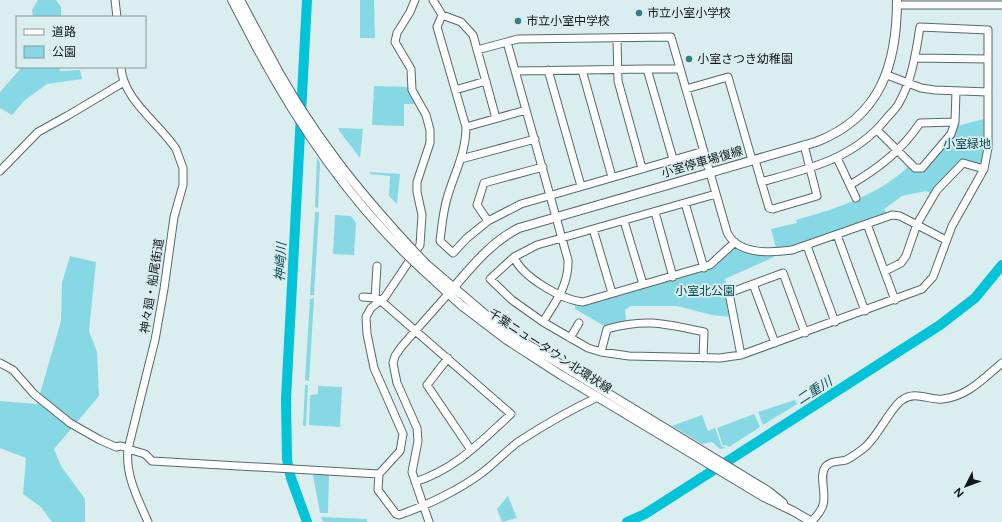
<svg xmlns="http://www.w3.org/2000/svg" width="1002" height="522" viewBox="0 0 1002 522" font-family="Figtree,'Noto Sans JP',sans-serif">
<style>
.green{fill:#86d8e4}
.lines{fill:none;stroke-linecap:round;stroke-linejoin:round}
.river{stroke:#02c3d7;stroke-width:10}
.minor-casing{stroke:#58686b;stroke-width:9}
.major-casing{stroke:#58686b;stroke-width:10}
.minor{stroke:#fff;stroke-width:7}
.major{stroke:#fff;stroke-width:8}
.major-bridge-casing{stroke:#58686b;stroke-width:10;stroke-linecap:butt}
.major-bridge{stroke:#fff;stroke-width:8}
.poi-dot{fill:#367d86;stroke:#daedef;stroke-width:1.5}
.labels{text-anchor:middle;stroke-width:3.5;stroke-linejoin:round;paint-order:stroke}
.poi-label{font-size:12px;fill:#121819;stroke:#daedef;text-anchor:start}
.park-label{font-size:12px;fill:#014951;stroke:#daedef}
.street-label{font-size:12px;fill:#121819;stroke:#daedef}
.water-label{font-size:13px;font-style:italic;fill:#094e56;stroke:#daedef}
</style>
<rect width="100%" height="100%" fill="#daedef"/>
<path class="green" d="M38 0H56L61 7V17H33L32 10Z
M360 0H374L375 38H360Z
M22 67H59L60 71 80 70 82 79 47 84 25 100 12 115 0 108V92Z
M374 86 409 87 417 104H404V126L372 125Z
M984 119 983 162 979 164 961 160 932 194 926 191 902 196 884 209 886 213C851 226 814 245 776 248L771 229 797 223 796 220C838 208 877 196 909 166L923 171 949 143 957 126Z
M338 128 363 129 360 158 340 132Z
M317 158 320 163 318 208 315 207Z
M369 172 400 174 397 204 389 196 390 176 371 174Z
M315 212H319L314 295H310Z
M335 215 351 216 356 223 354 255 333 254Z
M736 247 743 252 774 255V257L725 279 728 292 726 297 731 317 712 315 677 306H631L625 310 626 321 606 327 575 309V303L705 269Z
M70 256 96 262 89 331 97 352 99 396 54 449 61 466 85 499V522H52L41 507 23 494 26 458 0 448V401L37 404 61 321 62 283Z
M314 298 309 381 305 380 310 299Z
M305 385H308L306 426H303Z
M318 386 342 387 340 427 309 425 310 395 318 394Z
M795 400 797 404 763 425 758 412Z
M754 414 760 427 729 447 726 445 723 446 717 428Z
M702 415 708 431 715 428 722 447 727 448 720 449 712 442 702 444 672 426Z
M313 475H329L328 513H320Z
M508 496 517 518 502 522 497 509Z
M321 517 367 519V522H323Z"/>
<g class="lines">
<path class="river" d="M307 522 291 478 287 460 286 399 307 0
M627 522 645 514 940 325 975 298 1002 265"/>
<g class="minor-casing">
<path id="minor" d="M115 0 117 17
M415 0 410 12 397 33 395 42 411 69 412 90 426 115 430 130V143L417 182V192L422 215 420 245 385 297 371 308 366 317 367 334 374 368 403 434 400 451 379 474 378 490 396 514 399 515C426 506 461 489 483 472 495 463 506 451 518 442 544 425 570 410 598 397
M433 0 442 15 461 22 473 35 496 118
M897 5H1002
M442 15 437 27 466 127C466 152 455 172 448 195 443 210 442 225 440 241L453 253 467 238 488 221 521 204 704 151
M617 38 618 81 642 168
M507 42 518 39 671 37 727 232C737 255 771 253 792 250L892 215 900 216 946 240
M477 50 507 42 568 260C569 285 556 301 543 322
M915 58 988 59
M121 67C123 100 159 123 176 149L183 168V185L174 217 164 289 155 340 128 449C125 475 138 499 148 522
M647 69H680
M548 70 581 186
M582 70 612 177
M515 71 647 69 673 159
M887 75 921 88 935 90 988 92
M686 89 728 77 752 160
M455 90 486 81
M466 127 526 110
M877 130 915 168H922L951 134 955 122 956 91
M837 158 856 198
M461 159 535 139
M755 160 769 208 773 209 817 196 804 145
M0 171 38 132 67 116 124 82
M761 182C808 169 854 159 886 119 890 114 896 109 899 103 912 80 916 52 920 27L988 30V148L984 169
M850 185C879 168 902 150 920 123L955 122
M716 194 537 245 514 257 490 279 512 300 543 322 588 348 601 352 629 356 720 358 741 355 922 289 933 277 952 226 984 169 963 163 937 190 917 224 906 256 901 263 885 271
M685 203 704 268
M655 212 673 277
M488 221 477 205 484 183 543 167
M624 221 643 284
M867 224 895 300
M593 229 612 293
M837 235 865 311
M807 246 835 322
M514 257C522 277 562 300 583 302L710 265 735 242
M753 284 775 343
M363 297 375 298 380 300 511 414C479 443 457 468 415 482
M375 298 377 266
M570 338 579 323
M601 352 607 329C647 318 665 324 704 332L703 358
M741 355 729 293 783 273 805 333
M448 358 427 385 471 450
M0 363 13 370 34 394 70 423 100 440 116 447 121 446 128 448
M128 449 145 454 152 461 379 474
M429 522 412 472 418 441 417 428 397 383 393 363 395 356 402 346 448 294
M811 522C816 517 821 512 823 505 827 494 818 475 826 466 832 460 840 462 846 460 852 457 859 452 864 448 878 437 890 408 902 400 916 390 929 401 943 399 968 396 984 378 1002 363"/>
</g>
<g class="major-casing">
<path id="major" d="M232 0 256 46
M240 0 263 43
M426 264 486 315 522 341 768 491 783 503
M422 269 461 305 507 340 561 375 764 497 793 511 812 522
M448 294C470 269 489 243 519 228L816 142C881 117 897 64 897 0"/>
</g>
<use href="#minor" class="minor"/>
<use href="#major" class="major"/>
<g class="major-bridge-casing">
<path id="major-bridge" d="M263 43C307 129 360 195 426 264
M256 46C300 128 353 206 422 269"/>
</g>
<use href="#major-bridge" class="major-bridge"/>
</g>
<g class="poi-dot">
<circle cx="639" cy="13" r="4"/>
<circle cx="518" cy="21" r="4"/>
<circle cx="689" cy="59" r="4"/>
</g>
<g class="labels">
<g class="poi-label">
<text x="647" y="17">市立小室小学校</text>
<text x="526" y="25">市立小室中学校</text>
<text x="697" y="63">小室さつき幼稚園</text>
</g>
<g class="park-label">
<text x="967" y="148">小室緑地</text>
<text x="705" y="295">小室北公園</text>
</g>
<g class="street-label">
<text transform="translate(702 162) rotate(-16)" y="4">小室停車場復線</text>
<text transform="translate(152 286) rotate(-81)" y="4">神々廻・船尾街道</text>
<text transform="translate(550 351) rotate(33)" y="4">千葉ニュータウン北環状線</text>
</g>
<g class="water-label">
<text transform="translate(280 262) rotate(-87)" y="5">神崎川</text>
<text transform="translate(814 390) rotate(-33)" y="5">二重川</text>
</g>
</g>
<rect x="16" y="16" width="130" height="52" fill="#daedef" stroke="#8a9899"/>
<rect x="24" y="29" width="20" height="6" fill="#ffffff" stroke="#8a9899"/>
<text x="52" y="36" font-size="12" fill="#121819">道路</text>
<rect x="24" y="46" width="20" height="12" fill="#86d8e4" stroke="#8a9899"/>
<text x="52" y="56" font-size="12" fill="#121819">公園</text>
<g transform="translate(966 486) rotate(228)" stroke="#daedef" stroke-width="3" paint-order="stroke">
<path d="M0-3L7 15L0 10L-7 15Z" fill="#121819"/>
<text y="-6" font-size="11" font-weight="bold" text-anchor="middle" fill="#121819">N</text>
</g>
</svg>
